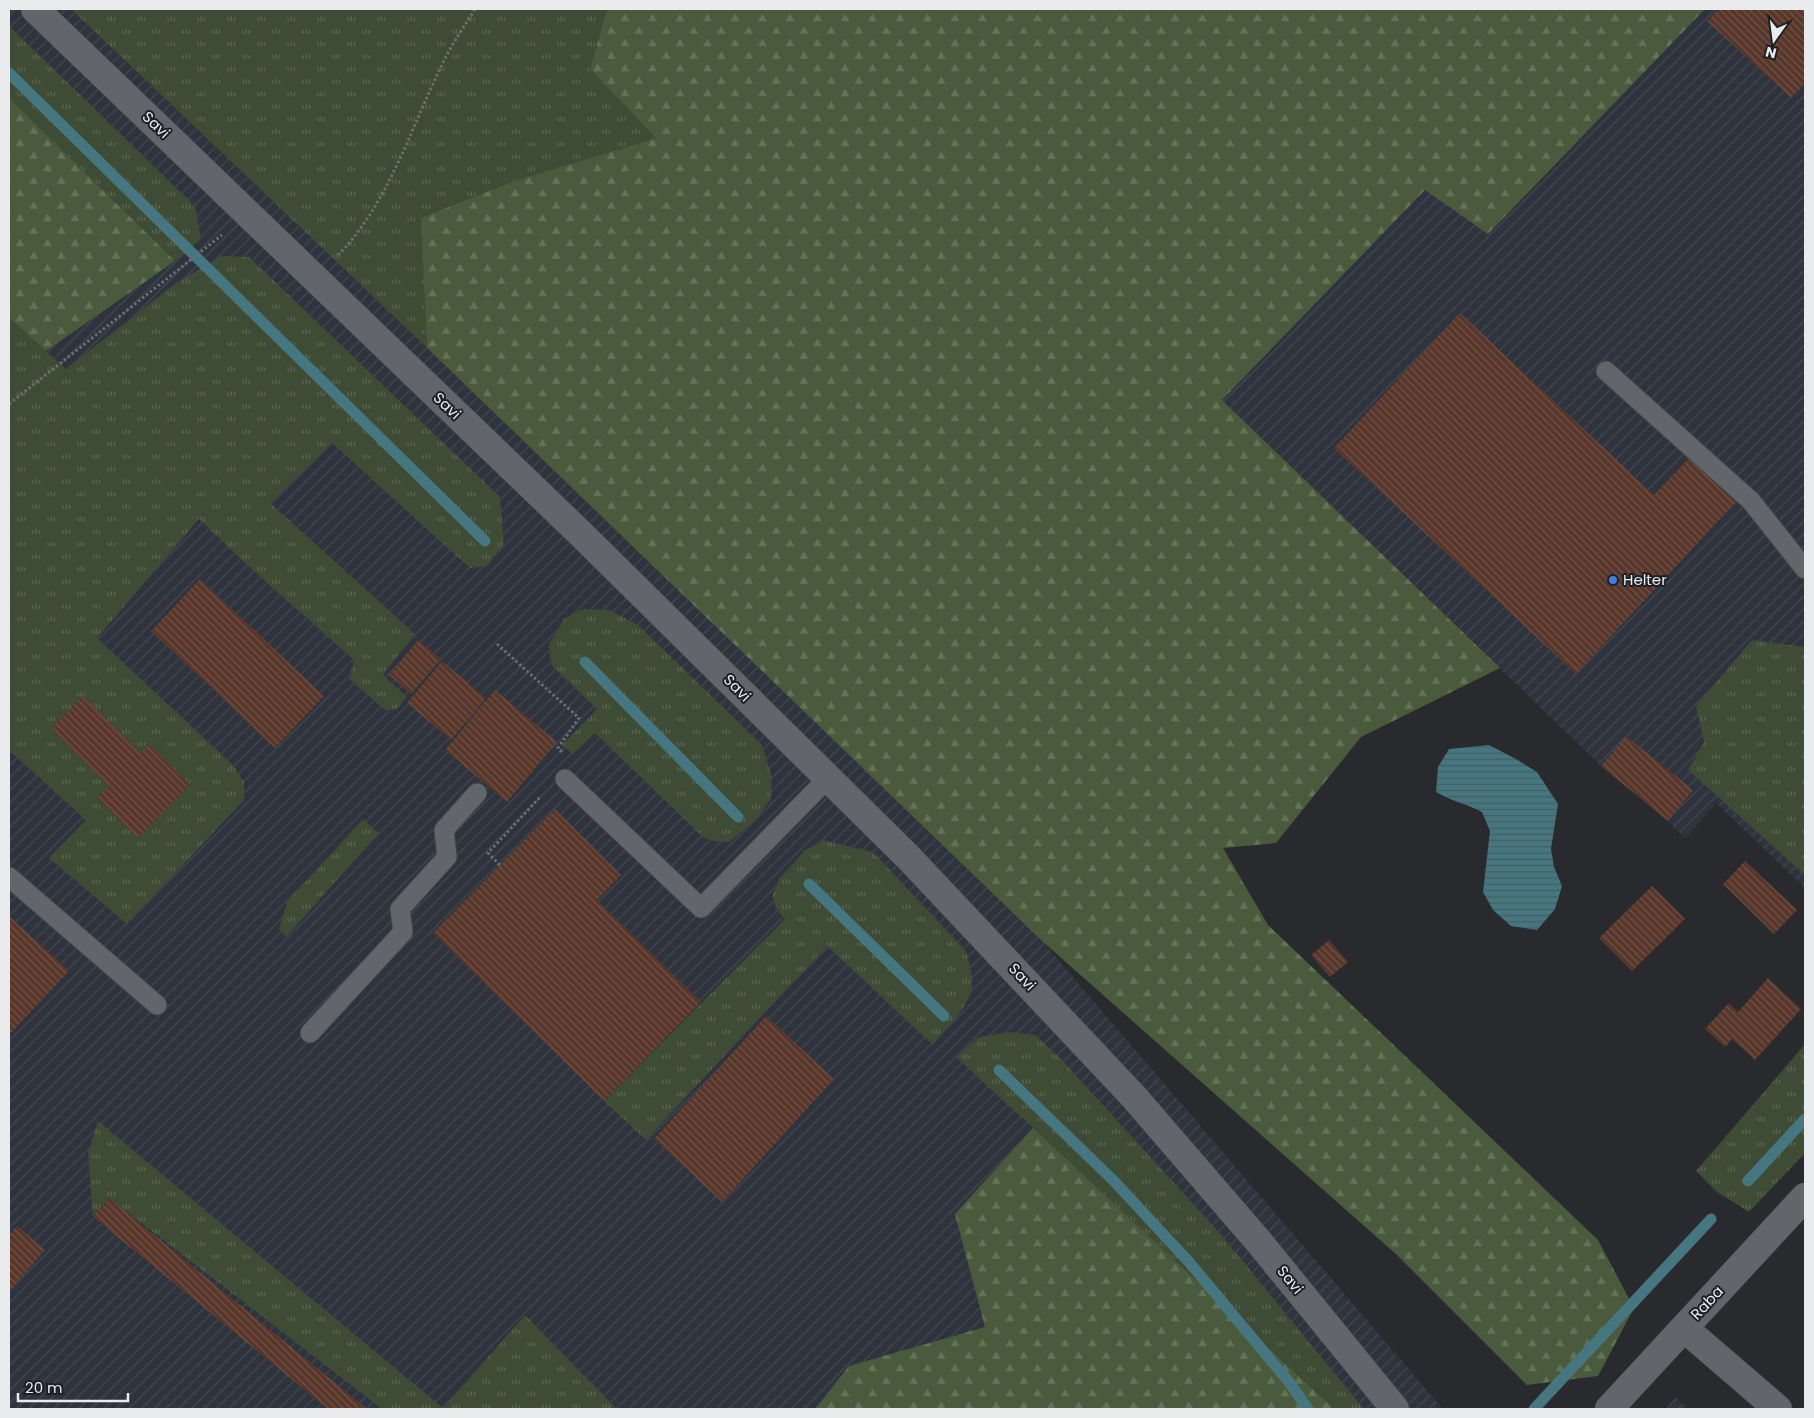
<svg xmlns="http://www.w3.org/2000/svg" width="1814" height="1418" viewBox="0 0 1814 1418" font-family="Poppins,sans-serif">
<style>
.industrial{fill:url(#industrial-furrows)}
.grass{fill:url(#grass-tufts)}
.forest{fill:url(#forest-firs)}
.water{fill:url(#water-rules)}
.lines{fill:none;stroke-linecap:round;stroke-linejoin:round}
.stream{stroke:#46767f;stroke-width:11}
.building{fill:url(#building-back-hatch)}
.service-casing{stroke:#45474a;stroke-width:21}
.minor-casing{stroke:#45474a;stroke-width:29}
.tertiary-casing{stroke:#45474a;stroke-width:29}
.path{stroke:#6c6e71;stroke-width:3;stroke-dasharray:2.5 2.5;stroke-linecap:butt}
.service{stroke:#62656a;stroke-width:19}
.minor{stroke:#62656a;stroke-width:28}
.tertiary{stroke:#62656a;stroke-width:28}
.shop-dot{fill:#3f7fe0;stroke:#1e2025;stroke-width:2}
.labels{text-anchor:middle;stroke-width:4;stroke-linejoin:round;paint-order:stroke}
.street-label{font-size:15px;fill:#e9ebed;stroke:#1e2025}
.poi-label{font-size:15px;fill:#e9ebed;stroke:#1e2025;text-anchor:start}
</style>
<defs>
<pattern id="industrial-furrows" width="10" height="10" patternUnits="userSpaceOnUse" patternTransform="scale(1.25)"><rect width="10" height="10" fill="#2e333d"/><path d="M-1 1l2-2M0 10L10 0M9 11l2-2" fill="none" stroke="#424750"/></pattern>
<pattern id="grass-tufts" width="24" height="20" patternUnits="userSpaceOnUse" patternTransform="scale(1.25)"><rect width="24" height="20" fill="#3e4b35"/><path d="M3 7l-1-3M5 7V3M7 7l1-3M15 17l-1-3M17 17v-4M19 17l1-3" fill="none" stroke="#5a6553"/></pattern>
<pattern id="forest-firs" width="22" height="20" patternUnits="userSpaceOnUse" patternTransform="scale(1.25)"><rect width="22" height="20" fill="#495b3c"/><path d="M5 1l3.5 6h-7zM16 11l3.5 6h-7z" fill="#637358"/></pattern>
<pattern id="water-rules" width="6" height="5" patternUnits="userSpaceOnUse" patternTransform="scale(1.25)"><rect width="6" height="5" fill="#46767f"/><path d="M0 2.5h6" fill="none" stroke="#465e63"/></pattern>
<pattern id="building-back-hatch" width="6" height="6" patternUnits="userSpaceOnUse" patternTransform="scale(1.25)"><rect width="6" height="6" fill="#58362a"/><path d="M-1 5l2 2M0 0l6 6M5-1l2 2" fill="none" stroke="#705349"/></pattern>
</defs>
<rect width="100%" height="100%" fill="#282a2e"/>
<path class="industrial" d="M9 9H71L427 348 1042 941 1443 1409H9Z
M1705 9H1805V888L1716 803 1685 839 1668 821 1601 766 1222 400 1425 190Z
M1675 1398H1676L1688 1409H1666Z"/>
<path class="grass" d="M71 9H607L590 69 657 138 514 181 422 218 427 348Z
M9 26 195 206 201 239 175 261 9 98Z
M222 256 249 257 500 497 504 544 487 566 470 568 332 443 270 503 415 634 383 675 407 697 397 709 385 710 349 679 354 660 247 565 199 519 97 638 233 765 244 782V800L127 924 49 858 86 820 12 753 9 755V317L66 369 176 283Z
M583 609 609 610 638 625 762 745 772 777 771 799 755 820 729 842 714 841 704 838 595 733 573 754 562 745 597 709 551 665 549 644 564 619Z
M1752 640 1805 647V875L1688 770 1704 742 1696 706Z
M363 819 379 833 286 937 279 929 287 902Z
M823 840 873 852 966 951C969 963 973 975 972 986 970 1007 945 1028 933 1045L827 946 646 1140 604 1101 785 919 776 908 772 896 779 879 805 850Z
M1010 1032 1035 1035 1062 1060 1218 1231 1364 1409H1334L1033 1128 956 1057 979 1037Z
M1805 1044V1153L1749 1212 1717 1192 1696 1171Z
M98 1121 443 1408 525 1315 617 1409H382L109 1198 93 1217 88 1152Z"/>
<path class="forest" d="M607 9H1705L1488 234 1425 190 1222 400 1500 668 1361 737 1276 843 1223 848 1268 925 1598 1240 1634 1308 1598 1376 1527 1385 1397 1255 1042 941 427 348 421 218 514 181 656 138 590 69Z
M9 98 175 261 46 351 9 317Z
M1033 1128 1334 1409H815L849 1366 985 1327 955 1214Z"/>
<path class="water" d="M1489 745 1516 759 1537 772 1558 804 1551 849 1554 867 1562 886 1555 909 1537 930 1511 926 1493 910 1483 892 1490 831 1482 812C1467 804 1451 801 1436 792L1438 767 1449 749Z"/>
<g class="lines">
<path class="stream" d="M9 73 485 541
M585 662 738 817
M809 884 944 1016
M999 1070 1114 1181 1189 1262 1289 1382 1308 1409
M1748 1181 1805 1119
M1534 1409 1711 1219"/>
</g>
<path class="building" d="M1719 9H1805V83L1791 98 1707 21Z
M1460 313 1654 495 1689 458 1736 502 1576 674 1334 448Z
M200 579 324 696 275 748 151 631Z
M418 640 441 659 411 694 389 675Z
M442 661 486 698 451 740 407 703Z
M495 690 557 742 507 802 445 750Z
M83 696 141 753 149 745 190 785 138 838 97 798 109 786 51 729Z
M1626 736 1693 790 1668 821 1601 766Z
M555 809 621 875 597 900 701 1002 604 1101 433 933Z
M1745 861 1797 910 1774 934 1723 884Z
M1652 886 1685 919 1632 971 1599 938Z
M9 916 69 971 11 1033 9 1030Z
M1329 940 1348 962 1330 977 1311 955Z
M1768 978 1801 1009 1755 1060 1732 1039 1725 1047 1705 1029 1729 1003 1738 1012Z
M766 1016 834 1079 722 1202 654 1139Z
M109 1198 367 1409H328L93 1217Z
M17 1226 45 1250 9 1292V1235Z"/>
<g class="lines">
<g class="service-casing">
<path id="service" d="M1606 371 1751 501 1805 569
M565 779 701 908 828 778
M9 877 157 1005
M310 1033 403 932 400 909 447 857 444 830 477 793"/>
</g>
<g class="minor-casing">
<path id="minor" d="M1684 1328 1778 1409"/>
</g>
<g class="tertiary-casing">
<path id="tertiary" d="M35 9 583 536 909 858 1134 1097 1259 1242 1395 1409
M1609 1409 1805 1197"/>
</g>
<path class="path" d="M338 255C388 205 411 127 442 65 451 45 464 27 475 9
M9 404 222 235
M497 644 579 718 558 748 562 752
M500 865 488 853 541 796"/>
<use href="#service" class="service"/>
<use href="#minor" class="minor"/>
<use href="#tertiary" class="tertiary"/>
</g>
<circle class="shop-dot" cx="1613" cy="580" r="5"/>
<g class="labels">
<g class="street-label">
<text transform="translate(156 125) rotate(44)" y="5">Savi</text>
<text transform="translate(447 406) rotate(44)" y="5">Savi</text>
<text transform="translate(737 688) rotate(45)" y="5">Savi</text>
<text transform="translate(1022 977) rotate(47)" y="5">Savi</text>
<text transform="translate(1290 1280) rotate(51)" y="5">Savi</text>
<text transform="translate(1707 1303) rotate(-47)" y="5">Raba</text>
</g>
<g class="poi-label">
<text x="1623" y="585">Helter</text>
</g>
</g>
<rect width="1814" height="1418" fill="none" stroke="#e9ebed" stroke-width="20"/>
<g transform="translate(1774 40) rotate(194)" stroke="#1e2025" stroke-width="4" paint-order="stroke">
<path d="M0-4L9 19L0 12L-9 19Z" fill="#e9ebed"/>
<text y="-8" font-size="14" font-weight="bold" text-anchor="middle" fill="#e9ebed">N</text>
</g>
<path d="M18 1393v8h110v-8" fill="none" stroke="#e9ebed" stroke-width="2.5"/>
<text x="25" y="1393" font-size="15" fill="#e9ebed" stroke="#1e2025" stroke-width="4" paint-order="stroke">20 m</text>
</svg>
